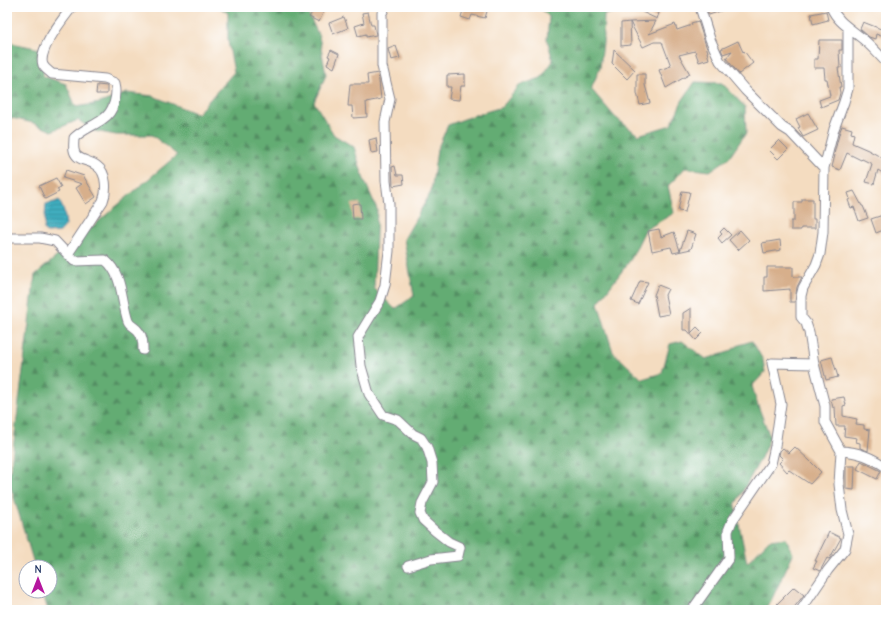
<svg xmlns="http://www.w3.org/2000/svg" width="893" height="617" viewBox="0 0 893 617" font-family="'Comic Neue',sans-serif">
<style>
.forest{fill:url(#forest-firs);stroke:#406e68}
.water{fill:url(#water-rules);stroke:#2e6e8e}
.building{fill:#d7af8b}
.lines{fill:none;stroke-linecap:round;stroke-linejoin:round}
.street-casing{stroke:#88868f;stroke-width:11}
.street{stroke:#fff;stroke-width:9}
</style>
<defs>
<pattern id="forest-firs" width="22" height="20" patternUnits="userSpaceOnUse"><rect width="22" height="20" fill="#64ac73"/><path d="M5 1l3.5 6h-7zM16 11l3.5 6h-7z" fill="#528c62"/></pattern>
<pattern id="water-rules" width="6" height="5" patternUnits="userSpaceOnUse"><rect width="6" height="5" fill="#41aebf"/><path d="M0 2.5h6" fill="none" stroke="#368e9e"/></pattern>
</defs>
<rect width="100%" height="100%" fill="#fff"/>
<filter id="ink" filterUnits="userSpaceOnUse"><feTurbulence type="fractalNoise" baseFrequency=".025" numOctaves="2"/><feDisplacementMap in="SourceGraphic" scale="8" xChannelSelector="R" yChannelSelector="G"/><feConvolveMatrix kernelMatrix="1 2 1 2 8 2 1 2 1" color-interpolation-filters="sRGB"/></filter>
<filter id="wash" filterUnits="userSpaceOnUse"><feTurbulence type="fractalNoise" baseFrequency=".012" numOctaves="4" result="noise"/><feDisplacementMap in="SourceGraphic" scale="16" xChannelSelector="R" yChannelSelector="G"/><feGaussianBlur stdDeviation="0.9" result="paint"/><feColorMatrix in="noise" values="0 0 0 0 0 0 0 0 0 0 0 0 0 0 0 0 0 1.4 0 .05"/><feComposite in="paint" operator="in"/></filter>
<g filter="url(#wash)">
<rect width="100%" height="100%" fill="#f4dcc0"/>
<path class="forest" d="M219 7H305L319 36 326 75 314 102 334 135 354 147 363 177 377 209 374 288 395 309 414 296 404 239 431 192 437 150 448 125 475 115 502 107 520 85 541 78 553 61 547 39 549 17 539 7H624L623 10 604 15 603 43 600 68 591 89 615 117 638 135 671 125 682 101 695 82 722 83 745 107 746 133 729 158 710 171 685 168 668 186 674 213 645 230 631 259 598 303 613 352 642 379 662 373 670 344 682 341 706 359 729 352 739 345 752 341 763 360 765 372 752 386 757 403 770 437 760 460 735 505 747 563 769 540 786 538 793 554 771 601 765 610H48L42 591H50V567H35L9 481 35 275 177 155 152 135H116L94 131 78 120 52 131 33 123 12 118 7 116V42L45 50 43 76 66 84 76 107 100 103 127 93 153 96 197 114 234 72 228 41V13Z"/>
<path class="water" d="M59 200 64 211 66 225 60 232 47 233 44 230 46 204 55 202Z"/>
<g id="blocks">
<path class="building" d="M316 7H326L319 22 309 17Z
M464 7 488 8 485 18 472 15 470 20 461 17Z
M645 7 659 13 657 19 642 12Z
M706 7H729V8L709 15Z
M826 11 828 20 813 24 811 14Z
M368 12 371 25H374L376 35 366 37V34L358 36 355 26 364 23 362 13Z
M344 17 348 28 333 34 329 23Z
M656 21 649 34 675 24 677 30 692 25 691 23 698 21 708 52H707L709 59 699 62 695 51 679 55 690 74 666 88 659 70 671 66 662 42H654L643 47 630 22Z
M630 22 631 45 621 46V23Z
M863 22 886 31V38L876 34 875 39 869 37 860 29Z
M819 40H842V50H839L840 68H838L841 87H839L840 93 838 100 821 107 819 100 830 96 827 79H825L824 68H814V59H818Z
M738 41 743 52 744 51 753 63 739 74 726 58 732 51 723 54 721 49Z
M396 46 400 58 391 60 388 49Z
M331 50 339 54 334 68 327 64 330 57 328 56Z
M614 50 635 70 627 79 612 64Z
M378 73 381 99 366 102 367 117 353 118 352 106H348L350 84H368L367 75Z
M465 74V86H461L459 100 449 99 451 87H447V75Z
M637 74H645V85L650 103 640 105 637 93Z
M97 85 107 86V94H96Z
M808 113 818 130 803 137 798 128 800 127 796 119Z
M842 126 852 129 851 133 854 134 852 143 868 150 886 160V170L884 174 878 170 874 184 866 182 872 164 862 159 861 160 847 153 840 170 832 167 835 155 834 154 840 131Z
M376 138 378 152 371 153 369 140Z
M779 140 788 149 778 159 769 150Z
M395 166 397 175H403L404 184 393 186 392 167Z
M66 170 84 176V177L96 197 86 204 76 188 82 184 63 178Z
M56 178 61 187 57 189 59 192 45 199 39 186Z
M682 191 690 192 685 212 678 211Z
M854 191 862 206H863L868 218 859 221 854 207 851 208 848 200 850 199 848 193Z
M802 199H813V219H815V228H801V230H791V221H794V202H802Z
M360 203 361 219H353L352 204Z
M886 214V229L876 233 871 219Z
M724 228 731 235 722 243 718 238 722 234 720 232Z
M659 229 661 237 674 232 680 251 687 231 696 234 691 249 673 253 671 247 652 251 648 231Z
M740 230 749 240 738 250 729 240Z
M780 240 781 250 764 253 762 243Z
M767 267H793V277H802L797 287 795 302H790V289L764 291V277H767Z
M640 281 648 282 638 304 631 301Z
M658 285 668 289 665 295 669 314 658 316 654 295Z
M691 308V333L697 327 703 333 696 340 687 330H683V313Z
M832 357 838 377 826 380 821 360Z
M844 397 846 405 843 406V416L857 419 856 424 864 425V429L870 430 868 451 860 448V443L856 442 857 438 844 436 845 426H836L835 407 833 408 831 399Z
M795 447 810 461 821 472 810 484 789 470 787 472 779 463 783 459 779 455 780 451 783 448 789 453Z
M861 461 881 471 877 479 857 469Z
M846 466H855L854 490 846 489Z
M829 532 841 538 830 558 829 559 827 558 820 571 813 568 817 561H815Z
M794 587 804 595 792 610H784L777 604Z"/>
</g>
</g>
<g filter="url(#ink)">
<use href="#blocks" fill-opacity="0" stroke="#88868f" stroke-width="1"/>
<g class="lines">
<g class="street-casing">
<path id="street" d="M385 7 382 13V66L390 99 385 122 386 181 389 204V251L385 285 380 301 358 337 361 366 369 394 383 415 398 420 413 434 421 438 427 447 432 463 433 482 422 503 420 513 423 520 435 531 449 542 460 547 458 556 431 559 408 566
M700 7 710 39 720 61 745 90 782 127 790 132 824 168
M831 7C837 21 848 27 859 36 869 43 877 53 886 62
M7 238H40L55 241 74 261 105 260C123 274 121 301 128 321 130 326 136 327 139 332 143 337 143 344 143 350
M68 254 103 201C107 191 107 173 97 166 91 161 82 161 77 156 72 151 74 144 74 138 83 129 94 126 103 119 114 112 118 95 115 83L105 79 52 74C49 71 45 69 43 65 37 50 63 19 72 7
M841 451C859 452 871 457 886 467
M692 610 729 558 728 531 732 521 771 464 775 446 781 404 772 363 814 364
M801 610 828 570 845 549 848 534 842 510 839 484 841 451 825 422V406L814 364 809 332 806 323 801 317V296L803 288 816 265 820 254 823 232 824 168 834 129 844 102 848 89V28"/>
</g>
<use href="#street" class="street"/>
</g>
</g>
<rect width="893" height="617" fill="none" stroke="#fff" stroke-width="24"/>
<g transform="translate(38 579)"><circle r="19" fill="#ffffff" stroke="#a4acbf"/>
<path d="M0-3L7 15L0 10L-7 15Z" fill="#b5179e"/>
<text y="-6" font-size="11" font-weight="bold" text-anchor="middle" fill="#1b2f5e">N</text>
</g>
</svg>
